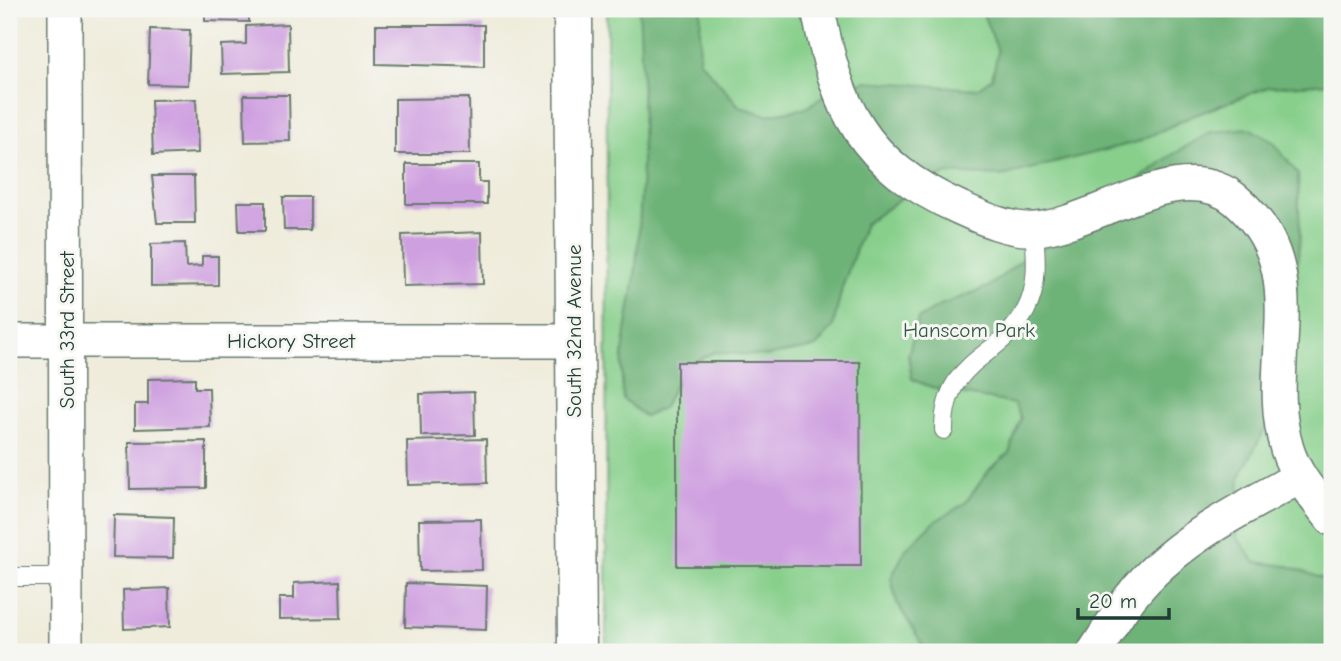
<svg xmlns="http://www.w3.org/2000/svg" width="1341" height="661" font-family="'Comic Neue',sans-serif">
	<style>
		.green { fill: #87cf8b; stroke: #538660; stroke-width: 2 }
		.forest { fill: #6db277; stroke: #467856; stroke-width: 2 }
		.building { fill: #cfa0e0 }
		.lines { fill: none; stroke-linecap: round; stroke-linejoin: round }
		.lane-casing { stroke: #687a6e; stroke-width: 20 }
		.street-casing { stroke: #687a6e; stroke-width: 36 }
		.secondary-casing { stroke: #687a6e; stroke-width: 41 }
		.lane { stroke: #fff; stroke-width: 18 }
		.street { stroke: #fff; stroke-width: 33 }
		.secondary { stroke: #fff; stroke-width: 38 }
		.labels { text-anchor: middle; stroke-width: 6; stroke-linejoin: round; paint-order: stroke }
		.street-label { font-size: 21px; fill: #1f3d34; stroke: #f6f6f2 }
		.park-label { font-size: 21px; fill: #345a45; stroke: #f6f6f2 }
	</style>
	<rect width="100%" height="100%" fill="#f6f6f2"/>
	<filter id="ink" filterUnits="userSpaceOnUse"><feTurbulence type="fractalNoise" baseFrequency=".0143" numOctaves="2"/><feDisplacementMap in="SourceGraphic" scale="14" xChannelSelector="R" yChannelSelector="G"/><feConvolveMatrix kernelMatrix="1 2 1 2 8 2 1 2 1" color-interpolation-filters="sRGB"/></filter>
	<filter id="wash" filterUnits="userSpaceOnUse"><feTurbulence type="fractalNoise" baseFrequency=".00686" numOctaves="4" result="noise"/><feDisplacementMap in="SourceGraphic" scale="28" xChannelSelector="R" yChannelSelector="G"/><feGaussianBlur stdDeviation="1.57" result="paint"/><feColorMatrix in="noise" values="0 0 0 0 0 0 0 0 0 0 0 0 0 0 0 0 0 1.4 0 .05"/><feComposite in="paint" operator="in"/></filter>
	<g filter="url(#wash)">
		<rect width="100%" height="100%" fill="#efecdb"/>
		<path class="green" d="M 607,9 L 1332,9 L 1332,652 L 606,652 Z"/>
		<path class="forest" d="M 639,9 L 701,9 L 699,60 L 740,107 L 767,115 L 806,108 L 826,94 L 866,81 L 977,89 L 992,78 L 998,51 L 981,9 L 1332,9 L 1332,83 L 1268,87 L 1190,117 L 1137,142 L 1002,176 L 947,173 L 906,195 L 865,224 L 842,288 L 833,327 L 816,347 L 767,356 L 714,352 L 683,368 L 664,407 L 645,417 L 623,399 C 618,353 631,313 636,267 C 644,181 644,94 639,9 Z
			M 1249,128 L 1273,142 L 1298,174 L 1300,237 L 1295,290 L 1270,420 L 1240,476 L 1237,537 L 1255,562 L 1288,566 L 1332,582 L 1332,652 L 927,652 L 897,603 L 891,578 L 906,549 L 934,522 L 965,503 L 990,469 L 1009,453 L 1021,418 L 1014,404 C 976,395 947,396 912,379 L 908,355 L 918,319 L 941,305 L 988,287 L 1027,256 L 1085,227 L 1119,195 L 1167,158 L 1211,132 Z"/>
		<g id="blocks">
			<path class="building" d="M 127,9 L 189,9 L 189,13 L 127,12 Z
				M 205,9 L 249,9 L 249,22 L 205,21 Z
				M 288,24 L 289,72 L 222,74 L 221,45 L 246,44 L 246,26 Z
				M 376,25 L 484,25 L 484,67 L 376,64 Z
				M 150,29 L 190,30 L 188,85 L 148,84 Z
				M 244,95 L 289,95 L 290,141 L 245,142 Z
				M 469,98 L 470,154 L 395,154 L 395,99 Z
				M 196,99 L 198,153 L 153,155 L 151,100 Z
				M 406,164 L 479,164 L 479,182 L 487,182 L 487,204 L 406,204 Z
				M 152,176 L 194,176 L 195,223 L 157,223 Z
				M 283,197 L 310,197 L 310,230 L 284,230 Z
				M 238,202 L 265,202 L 265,231 L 239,231 Z
				M 482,232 L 483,284 L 403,286 L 402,235 Z
				M 185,243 L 186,267 L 202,266 L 202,256 L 218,256 L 218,285 L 151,286 L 151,244 Z
				M 677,362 L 860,362 L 861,566 L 677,566 Z
				M 195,378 L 195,388 L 209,388 L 210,427 L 135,429 L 135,404 L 148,404 L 148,379 Z
				M 474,392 L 475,435 L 421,436 L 420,394 Z
				M 486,439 L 487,483 L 408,485 L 407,441 Z
				M 206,441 L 206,488 L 130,489 L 129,442 Z
				M 114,515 L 174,517 L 173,558 L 113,557 Z
				M 481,519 L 482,570 L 420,571 L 419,520 Z
				M 340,581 L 341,618 L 279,619 L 279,598 L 294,598 L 294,583 Z
				M 406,583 L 487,586 L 486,630 L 405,627 Z
				M 169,588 L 170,627 L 124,629 L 123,590 Z"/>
		</g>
	</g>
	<g filter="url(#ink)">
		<use href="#blocks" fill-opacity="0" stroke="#687a6e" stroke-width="2"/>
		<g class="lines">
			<defs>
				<path id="lane" d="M 944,430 C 944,357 999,361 1026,310 C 1039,286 1036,256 1034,229
					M 9,577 L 66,577"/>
				<path id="street" d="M 65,9 L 66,652
					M 818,9 C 837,109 862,164 960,208 C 982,218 1010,231 1036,229 C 1096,224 1182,154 1236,200 C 1318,271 1260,361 1287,449 C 1296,477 1314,496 1332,519
					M 9,341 L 573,341
					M 1094,652 C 1107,633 1118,612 1133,594 C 1175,541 1240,510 1298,478"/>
				<path id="secondary" d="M 573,9 L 577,652"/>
			</defs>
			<use href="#lane" class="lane-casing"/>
			<use href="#street" class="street-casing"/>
			<use href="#secondary" class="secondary-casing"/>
			<use href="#lane" class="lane"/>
			<use href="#street" class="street"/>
			<use href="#secondary" class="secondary"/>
		</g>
	</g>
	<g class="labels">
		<g class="street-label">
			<text transform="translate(67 330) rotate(-90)" y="7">South 33rd Street</text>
			<text transform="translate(574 331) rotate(-90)" y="7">South 32nd Avenue</text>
			<text x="291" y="348">Hickory Street</text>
		</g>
		<g class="park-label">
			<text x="969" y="337">Hanscom Park</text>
		</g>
	</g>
	<rect width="1341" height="661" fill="none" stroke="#f6f6f2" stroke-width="35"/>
	<path d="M1078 608v10h91v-10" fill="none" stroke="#1f3d34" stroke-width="3.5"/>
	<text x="1089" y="608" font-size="21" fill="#1f3d34" stroke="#f6f6f2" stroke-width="5" paint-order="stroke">20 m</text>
</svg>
